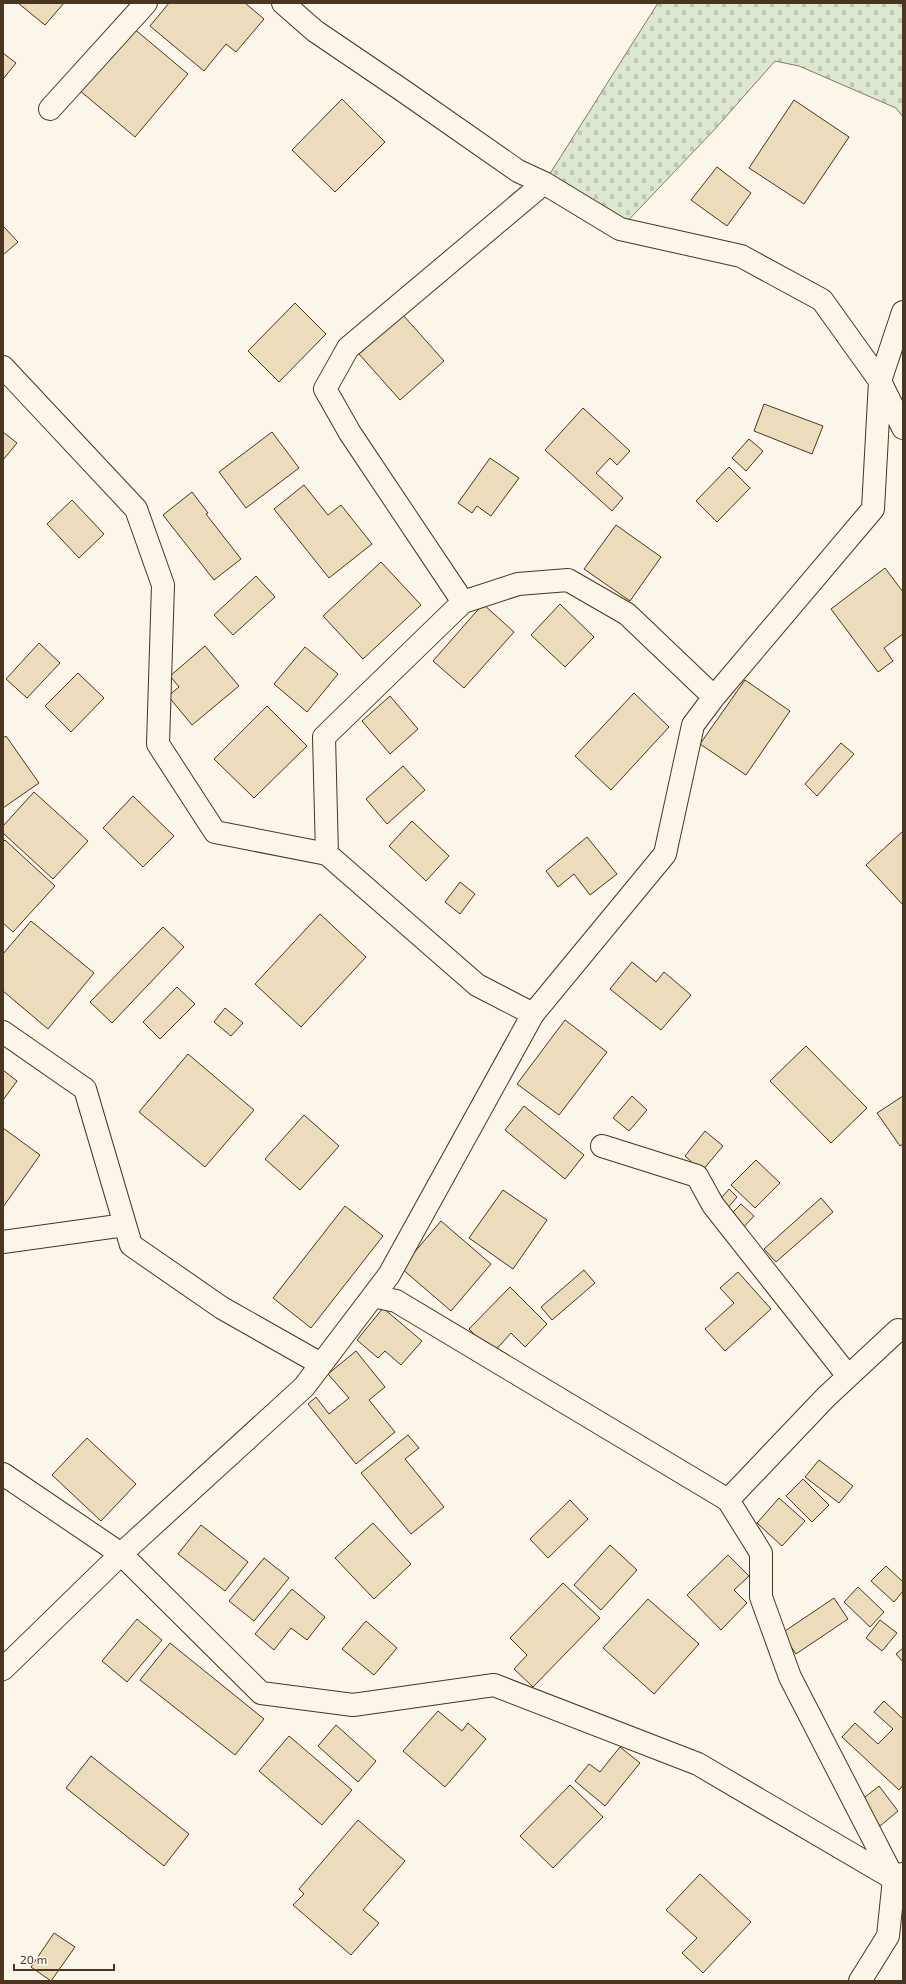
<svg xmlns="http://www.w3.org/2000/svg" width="906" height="1984" font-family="'Exo 2',sans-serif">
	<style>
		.cemetery { fill: url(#cemetery-stones); stroke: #887966 }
		.building { fill: #ecdcbc; stroke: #4a3520 }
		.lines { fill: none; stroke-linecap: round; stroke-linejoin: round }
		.minor-casing { stroke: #4a3520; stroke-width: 24 }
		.tertiary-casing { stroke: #4a3520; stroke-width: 24 }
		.minor { stroke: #fbf6e9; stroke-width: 22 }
		.tertiary { stroke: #fbf6e9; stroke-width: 22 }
	</style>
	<defs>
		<pattern id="cemetery-stones" width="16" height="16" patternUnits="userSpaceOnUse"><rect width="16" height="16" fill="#dce7d0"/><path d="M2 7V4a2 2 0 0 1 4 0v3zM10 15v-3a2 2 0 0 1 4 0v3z" fill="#bec7b2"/></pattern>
	</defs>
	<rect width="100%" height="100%" fill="#fbf6e9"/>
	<path class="cemetery" d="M 658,3 L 903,3 L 903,117 L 896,108 L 799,66 L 775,61 L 715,129 L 620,229 L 544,183 Z"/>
	<path class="building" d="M 18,3 L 64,3 L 45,25 Z
		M 169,3 L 245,3 L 264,19 L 236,52 L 226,44 L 204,71 L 150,26 Z
		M 132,27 L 188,74 L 135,137 L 79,90 Z
		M 3,53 L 16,63 L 3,79 Z
		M 342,99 L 385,142 L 335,192 L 292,150 Z
		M 794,100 L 849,137 L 804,204 L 749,168 Z
		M 717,167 L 751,193 L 727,226 L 691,200 Z
		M 3,226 L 18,242 L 3,255 Z
		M 295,303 L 326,334 L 279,382 L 248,351 Z
		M 403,315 L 444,361 L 400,400 L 359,354 Z
		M 764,404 L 823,426 L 812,454 L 754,431 Z
		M 583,408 L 630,451 L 617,465 L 610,458 L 596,473 L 623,498 L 612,511 L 545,450 Z
		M 3,432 L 17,443 L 3,460 Z
		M 272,432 L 299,468 L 246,508 L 219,472 Z
		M 749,439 L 763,451 L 746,471 L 732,458 Z
		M 490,458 L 519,478 L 491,516 L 477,506 L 472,513 L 458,503 Z
		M 729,467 L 750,488 L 717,522 L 696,501 Z
		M 304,485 L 328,515 L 341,505 L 372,544 L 329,578 L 274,509 Z
		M 192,492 L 208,513 L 206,514 L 241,559 L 214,580 L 163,515 Z
		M 72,500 L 104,534 L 79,558 L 47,524 Z
		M 616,525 L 661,557 L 630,601 L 584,569 Z
		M 381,562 L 421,605 L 363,659 L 323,616 Z
		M 885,568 L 903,592 L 903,634 L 884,648 L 893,661 L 878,672 L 831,609 Z
		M 256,576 L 275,597 L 233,635 L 214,615 Z
		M 483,604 L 514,632 L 464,688 L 433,661 Z
		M 560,604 L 594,637 L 565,667 L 531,635 Z
		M 39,643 L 60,663 L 27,698 L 6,679 Z
		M 205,646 L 239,686 L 192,725 L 168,696 L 179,687 L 170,676 Z
		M 305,647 L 338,674 L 307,712 L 274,684 Z
		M 78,673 L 104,698 L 71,732 L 45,706 Z
		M 745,680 L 790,711 L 746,775 L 700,744 Z
		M 634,693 L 669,727 L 611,790 L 575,756 Z
		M 390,696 L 418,729 L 390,754 L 362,721 Z
		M 267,706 L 307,746 L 254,798 L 214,759 Z
		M 6,736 L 39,783 L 3,808 L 3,738 Z
		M 841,743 L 854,754 L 817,796 L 805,784 Z
		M 403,766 L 425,790 L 387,824 L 366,799 Z
		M 34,792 L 88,841 L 53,879 L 3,833 L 3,826 Z
		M 133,796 L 174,836 L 143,867 L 103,828 Z
		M 412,821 L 449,856 L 426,881 L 389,846 Z
		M 903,831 L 903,905 L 866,865 Z
		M 587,837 L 617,874 L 590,895 L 574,874 L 558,887 L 546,871 Z
		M 5,840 L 55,886 L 13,932 L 3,923 L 3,842 Z
		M 460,882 L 475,894 L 460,914 L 445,902 Z
		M 320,914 L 366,957 L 301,1027 L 255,984 Z
		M 31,921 L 94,973 L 48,1029 L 3,991 L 3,954 Z
		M 163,927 L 184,947 L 112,1023 L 90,1002 Z
		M 632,962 L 656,982 L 664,972 L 691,995 L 661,1030 L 610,989 Z
		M 177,987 L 195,1004 L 160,1039 L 143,1022 Z
		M 225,1008 L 243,1023 L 231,1036 L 214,1022 Z
		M 565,1020 L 607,1052 L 559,1115 L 517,1084 Z
		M 806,1046 L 867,1108 L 831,1143 L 770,1081 Z
		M 188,1054 L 254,1110 L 205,1167 L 139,1112 Z
		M 3,1070 L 17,1081 L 3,1100 Z
		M 632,1096 L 647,1110 L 629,1131 L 613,1118 Z
		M 903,1096 L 903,1144 L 900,1146 L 877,1113 Z
		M 524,1106 L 584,1155 L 565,1179 L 505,1130 Z
		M 304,1115 L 339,1146 L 300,1190 L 265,1159 Z
		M 3,1128 L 40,1155 L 3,1207 Z
		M 705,1131 L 723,1146 L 702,1171 L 685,1156 Z
		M 756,1160 L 780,1183 L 755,1208 L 731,1185 Z
		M 729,1189 L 737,1197 L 726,1210 L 717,1203 Z
		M 503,1190 L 547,1220 L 513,1269 L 469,1238 Z
		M 821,1198 L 833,1212 L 776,1262 L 764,1249 Z
		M 741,1204 L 754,1216 L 739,1232 L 726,1219 Z
		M 345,1206 L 383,1236 L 311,1328 L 273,1298 Z
		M 441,1221 L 491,1264 L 451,1311 L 401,1268 Z
		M 584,1270 L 595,1283 L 552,1320 L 541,1307 Z
		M 738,1272 L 771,1309 L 725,1351 L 705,1329 L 734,1303 L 720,1288 Z
		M 510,1287 L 547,1324 L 525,1347 L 511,1333 L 493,1353 L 469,1329 Z
		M 383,1308 L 422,1341 L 401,1365 L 385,1351 L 378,1358 L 357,1340 Z
		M 356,1351 L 385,1387 L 369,1400 L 395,1432 L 356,1464 L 308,1404 L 316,1397 L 329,1414 L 349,1398 L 328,1374 Z
		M 408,1435 L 419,1448 L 405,1459 L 444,1507 L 411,1534 L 361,1473 Z
		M 87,1438 L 136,1484 L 101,1521 L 52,1475 Z
		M 819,1460 L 853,1486 L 839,1503 L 805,1477 Z
		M 803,1479 L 829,1505 L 812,1522 L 786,1496 Z
		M 779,1498 L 805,1521 L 782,1546 L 757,1523 Z
		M 570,1500 L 588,1519 L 548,1558 L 530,1539 Z
		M 373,1523 L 411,1564 L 374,1599 L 335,1558 Z
		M 201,1525 L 248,1562 L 225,1591 L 178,1554 Z
		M 610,1545 L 637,1570 L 601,1610 L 574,1585 Z
		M 728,1555 L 749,1576 L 734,1590 L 747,1603 L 721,1630 L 687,1595 Z
		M 264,1558 L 289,1578 L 254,1621 L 229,1601 Z
		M 886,1566 L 903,1582 L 903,1591 L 894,1602 L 871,1581 Z
		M 563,1583 L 600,1618 L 533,1687 L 514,1669 L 527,1655 L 510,1638 Z
		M 858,1587 L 884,1612 L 870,1627 L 844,1602 Z
		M 292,1589 L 325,1617 L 307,1640 L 291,1628 L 274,1650 L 255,1634 Z
		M 834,1598 L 848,1619 L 796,1654 L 782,1633 Z
		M 648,1599 L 699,1644 L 654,1694 L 603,1648 Z
		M 137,1619 L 162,1640 L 127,1682 L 102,1661 Z
		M 880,1620 L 897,1633 L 882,1651 L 866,1638 Z
		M 366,1621 L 397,1648 L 374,1675 L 342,1649 Z
		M 170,1643 L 264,1719 L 235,1755 L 140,1680 Z
		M 903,1648 L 903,1662 L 896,1654 Z
		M 884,1701 L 903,1719 L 903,1785 L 899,1790 L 842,1737 L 855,1723 L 878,1744 L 893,1729 L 874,1712 Z
		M 438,1711 L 462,1731 L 468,1723 L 486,1739 L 445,1787 L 403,1751 Z
		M 336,1725 L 376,1761 L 358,1782 L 318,1746 Z
		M 289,1736 L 352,1790 L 322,1825 L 259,1771 Z
		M 620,1747 L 640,1763 L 605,1806 L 575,1781 L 589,1764 L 600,1772 Z
		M 91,1756 L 189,1834 L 164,1866 L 66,1788 Z
		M 570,1785 L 603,1817 L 553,1868 L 520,1836 Z
		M 879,1786 L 898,1811 L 880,1826 L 860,1801 Z
		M 358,1820 L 405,1861 L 363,1910 L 379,1923 L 351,1955 L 293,1905 L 304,1894 L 299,1889 Z
		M 700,1874 L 751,1922 L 703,1973 L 682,1953 L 697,1938 L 666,1910 Z
		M 54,1933 L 75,1947 L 51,1981 L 31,1967 Z"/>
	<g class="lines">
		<defs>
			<path id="minor" d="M 283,3 L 315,31 L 402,90 L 518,171 L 544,183 L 620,229 L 741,256 L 822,300 L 880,381 L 903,428
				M 50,109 L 146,3
				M 3,367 L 136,509 L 163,585 L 158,744 L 215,832 L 327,854 L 477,985 L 533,1014
				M 463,602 L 350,433 L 325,389 L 348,348 L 544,183
				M 327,854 L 324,737 L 463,602 L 518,584 L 568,580 L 627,614 L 714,697
				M 3,1032 L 85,1089 L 131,1245 L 222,1308 L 321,1364
				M 602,1146 L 697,1176 L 713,1205 L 848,1376
				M 3,1242 L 125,1225
				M 373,1296 L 396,1301 L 728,1500 L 761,1553 L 761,1597 L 790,1677 L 894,1879 L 902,1874
				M 3,1474 L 121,1554 L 304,1387 L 389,1275 L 533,1014 L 665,854 L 693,725 L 714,697 L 873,509 L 880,381 L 903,312
				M 728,1500 L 826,1397 L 898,1330 L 903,1331"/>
			<path id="tertiary" d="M 3,1669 L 121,1554 L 261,1693 L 353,1705 L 494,1685 L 698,1764 L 894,1879 L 888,1936 L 860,1981"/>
		</defs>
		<use href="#minor" class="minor-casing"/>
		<use href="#tertiary" class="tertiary-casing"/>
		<use href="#minor" class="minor"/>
		<use href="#tertiary" class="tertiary"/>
	</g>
	<rect width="906" height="1984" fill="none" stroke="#4a3520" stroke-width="8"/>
	<path d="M14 1964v6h100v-6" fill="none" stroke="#4a3520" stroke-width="2"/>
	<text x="20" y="1964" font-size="12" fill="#4a3520" stroke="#fbf6e9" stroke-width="3" paint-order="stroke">20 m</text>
</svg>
